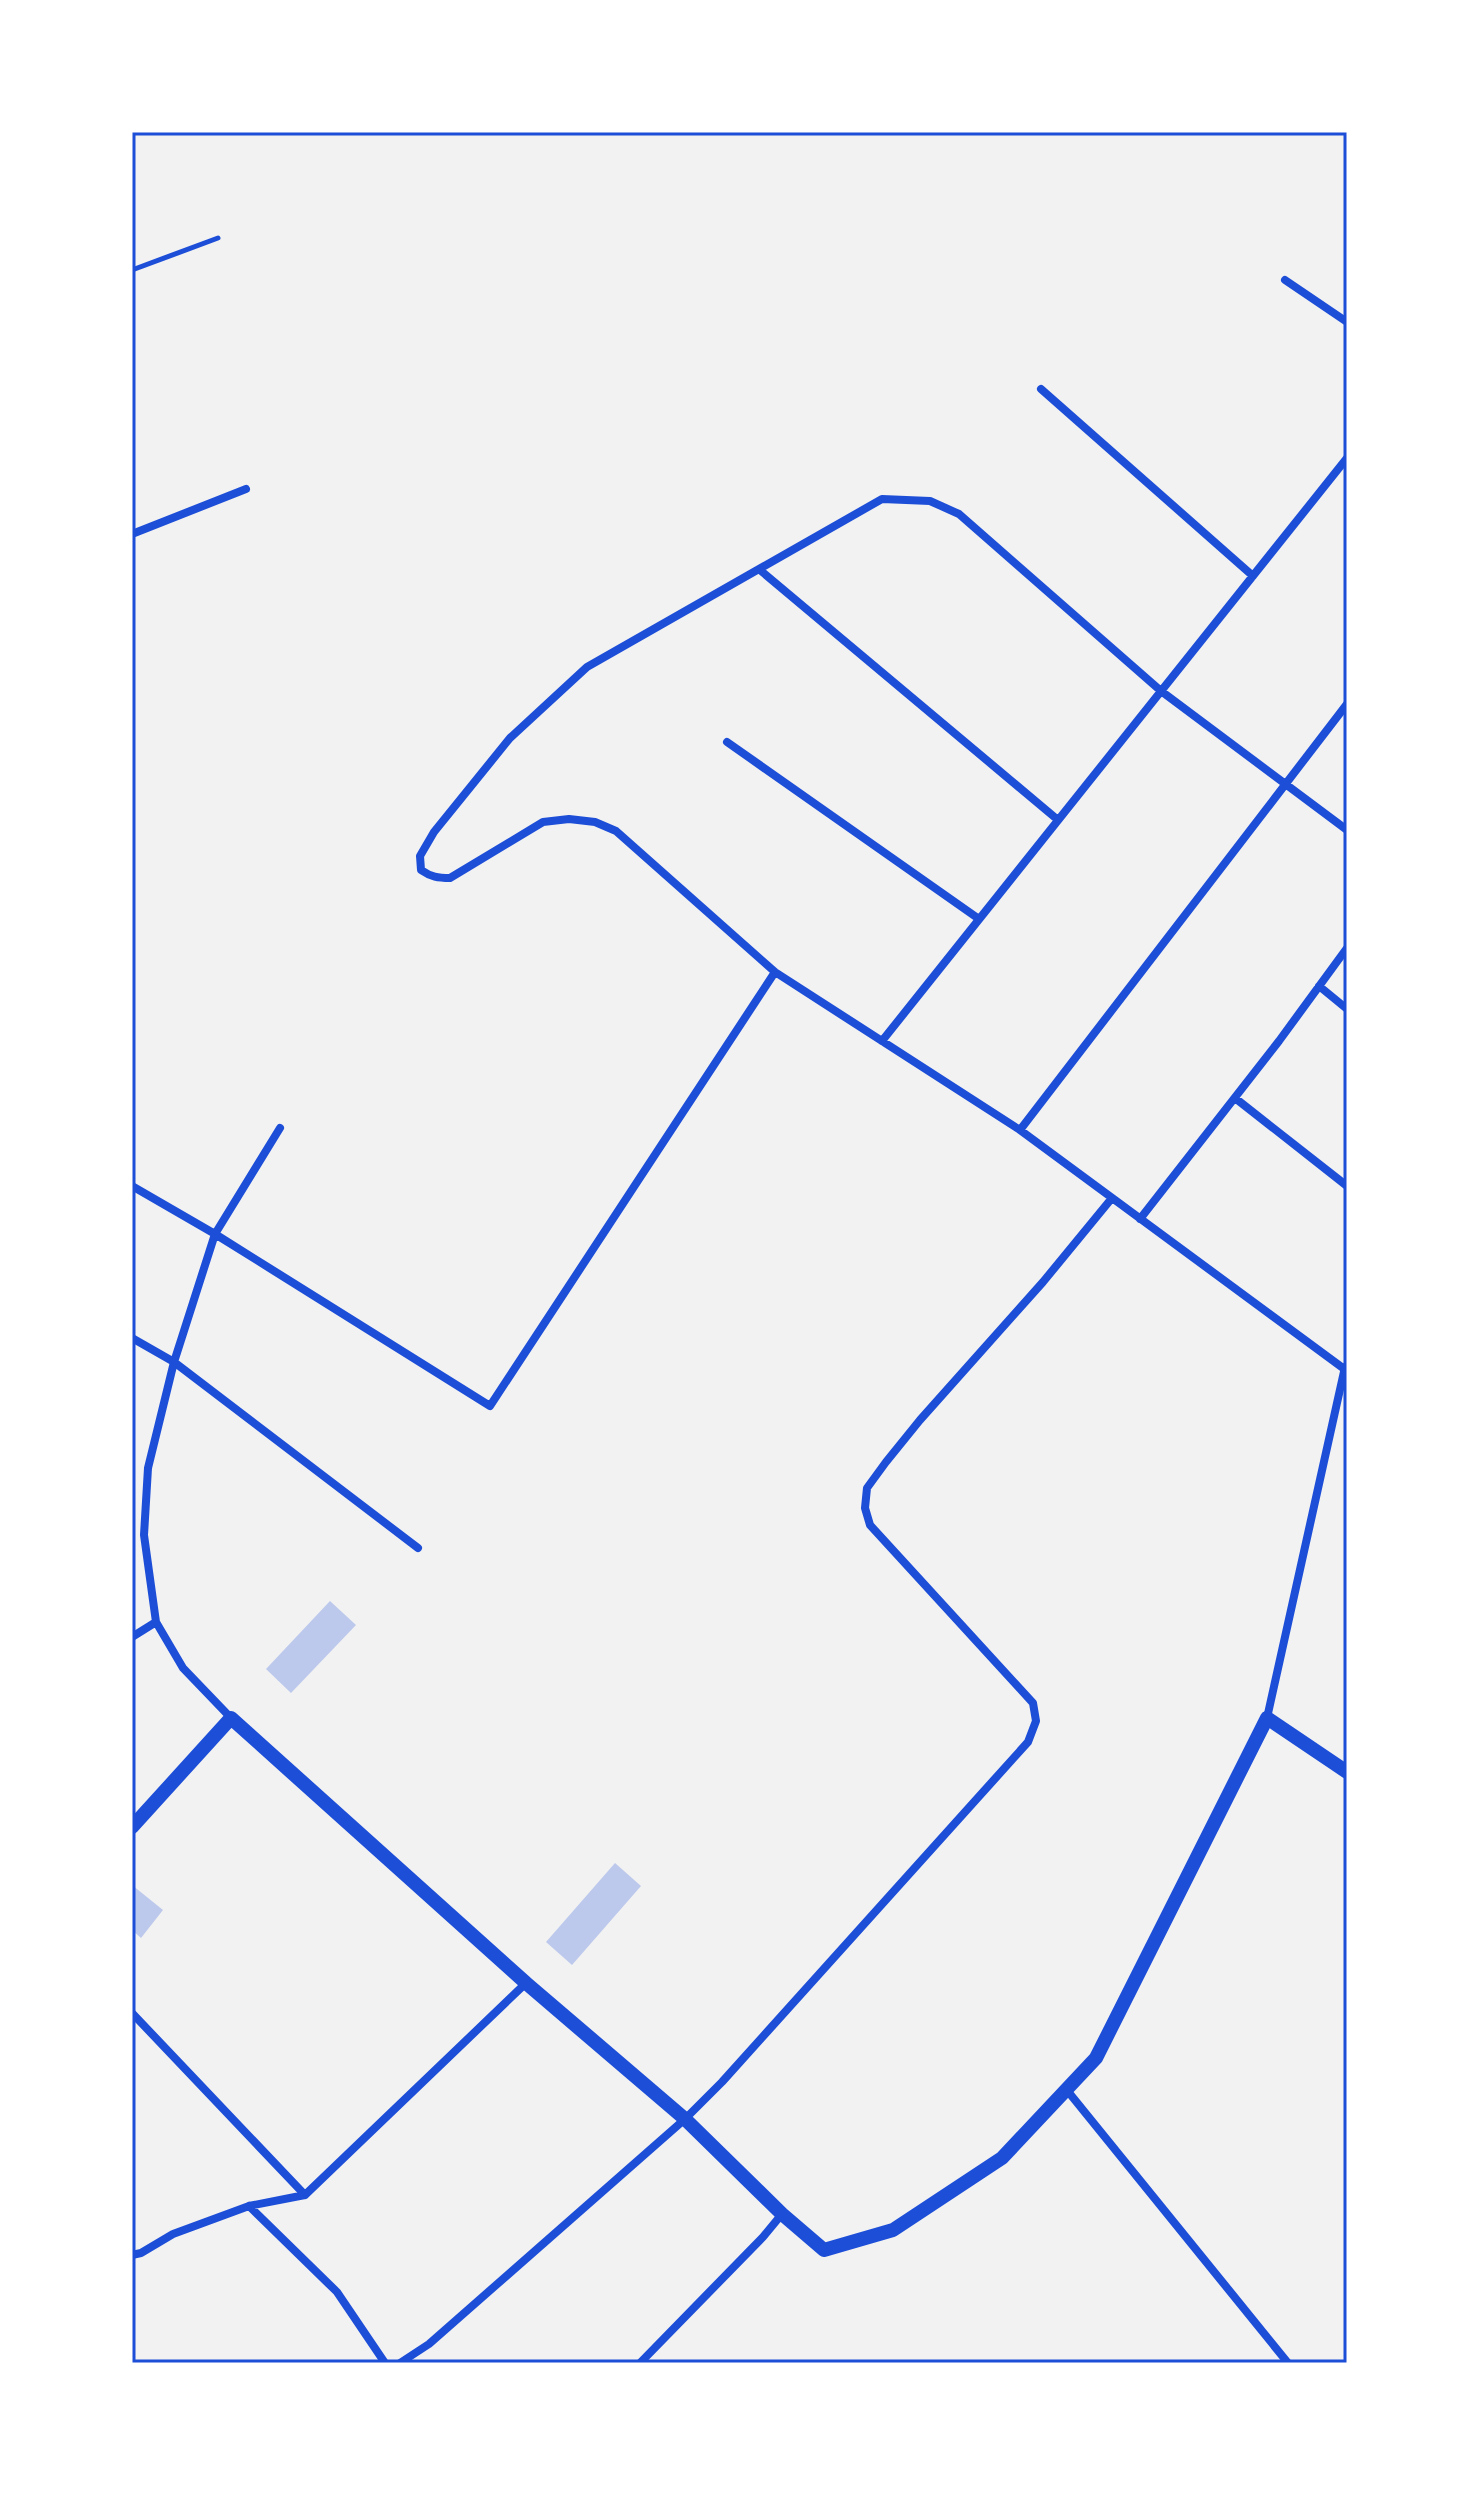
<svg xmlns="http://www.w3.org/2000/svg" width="1479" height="2495" font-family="Ubuntu,sans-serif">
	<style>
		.building { fill: #bdc9ec }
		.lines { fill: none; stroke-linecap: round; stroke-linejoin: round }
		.path { stroke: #1d4ed8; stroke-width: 5 }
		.minor { stroke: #1d4ed8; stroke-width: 8 }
		.tertiary { stroke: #1d4ed8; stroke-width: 14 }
		.neatline { fill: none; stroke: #1d4ed8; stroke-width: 3 }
	</style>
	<rect width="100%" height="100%" fill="#f2f2f2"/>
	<path class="building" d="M 330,1601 L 356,1625 L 291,1693 L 266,1669 Z
		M 615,1863 L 641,1886 L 572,1965 L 546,1942 Z
		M 132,1885 L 163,1910 L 141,1938 L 132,1930 Z"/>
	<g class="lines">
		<path class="path" d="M 132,270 L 218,238"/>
		<path class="minor" d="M 1285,280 L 1347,322
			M 1041,389 L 1253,576
			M 132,534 L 246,489
			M 760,570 L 1058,820
			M 727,742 L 979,919
			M 1347,830 L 1161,691 L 959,514 L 930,501 L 882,499 L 587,667 L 510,738 L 434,832 L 420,856 L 421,870 C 431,877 438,878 450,878 L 543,822 L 569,819 L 595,822 L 616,831 L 775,972 L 1020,1130 L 1347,1371
			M 1319,986 L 1347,1009
			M 882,1041 L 1347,458
			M 1235,1098 L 1347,1186
			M 1020,1130 L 1347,704
			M 132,1186 L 215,1234 L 490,1406 L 775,972
			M 1140,1219 L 1279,1041 L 1347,948
			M 132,1338 L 174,1362 L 418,1548
			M 132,1637 L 156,1622
			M 231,1718 L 183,1668 L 156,1622 L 144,1535 L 148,1468 L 174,1362 L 215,1234 L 280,1128
			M 1267,1718 L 1345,1367
			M 132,2013 L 305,2195 L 526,1983
			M 1066,2089 L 1288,2363
			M 249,2206 L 337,2292 L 385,2363
			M 132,2255 L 141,2253 L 173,2234 L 249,2206 L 305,2195
			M 400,2363 L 429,2344 L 685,2119 L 722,2082 L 1028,1742 L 1036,1721 L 1033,1703 L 870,1525 L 865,1508 L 867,1488 L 886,1462 L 920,1420 L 1043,1282 L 1112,1198
			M 640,2363 L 763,2237 L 782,2214"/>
		<path class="tertiary" d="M 132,1827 L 231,1718 L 526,1983 L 685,2119 L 782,2214 L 824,2250 L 893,2230 L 1002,2158 L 1096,2058 L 1267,1718 L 1347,1772"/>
	</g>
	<rect width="1479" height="2495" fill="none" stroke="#ffffff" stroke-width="268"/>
	<rect x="134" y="134" width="1211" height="2227" class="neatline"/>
</svg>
